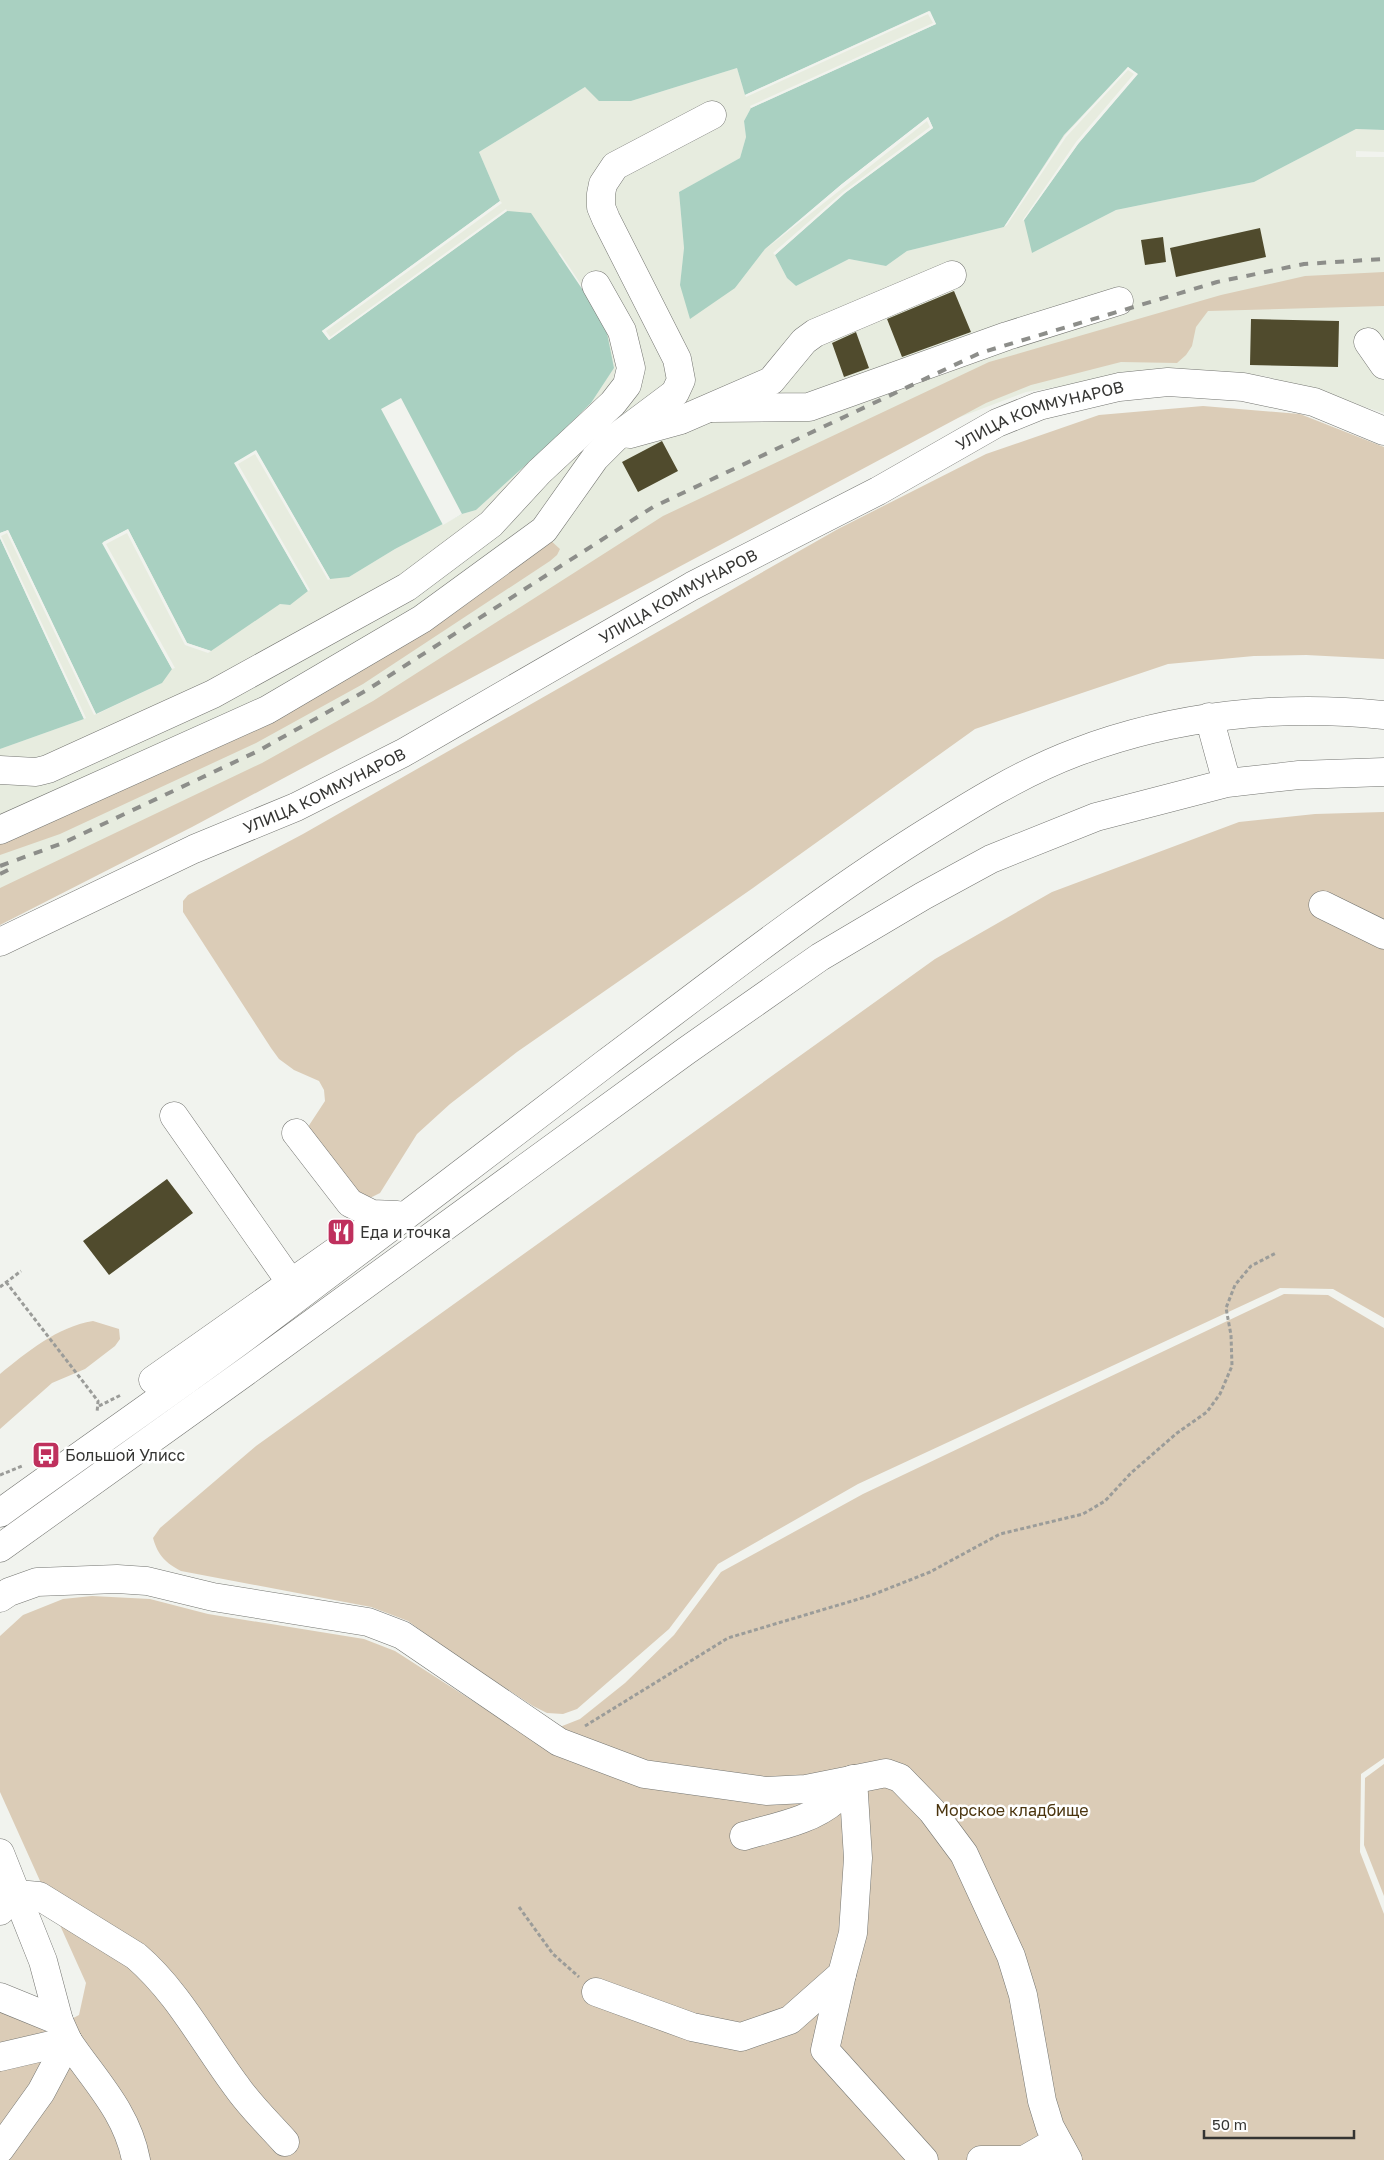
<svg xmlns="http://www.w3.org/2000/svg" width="1384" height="2160" font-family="'Golos Text',sans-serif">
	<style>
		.built { fill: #e7ecdf }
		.green { fill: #dbccb7 }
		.water { fill: #a9d0c1 }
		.pier { fill: #f1f3ee }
		.building { fill: #504b2d }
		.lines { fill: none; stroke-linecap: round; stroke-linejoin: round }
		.minor-casing { stroke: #747571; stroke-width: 29 }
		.highway-casing { stroke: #747571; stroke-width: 29 }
		.path { stroke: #9b9c99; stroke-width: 3; stroke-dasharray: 4 2.5; stroke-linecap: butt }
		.minor { stroke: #fff; stroke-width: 28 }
		.highway { stroke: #fff; stroke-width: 28 }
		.rail { stroke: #8d8e8a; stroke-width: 4; stroke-dasharray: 9 9; stroke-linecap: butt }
		.labels { text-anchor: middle; stroke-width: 5; stroke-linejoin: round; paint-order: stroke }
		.street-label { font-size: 16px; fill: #353533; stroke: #fff }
		.poi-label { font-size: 16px; fill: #353533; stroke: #fff; text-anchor: start }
		.park-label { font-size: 16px; fill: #4a340e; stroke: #fff }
	</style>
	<rect width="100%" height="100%" fill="#f1f3ee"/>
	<path class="built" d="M 930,11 L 936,24 L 751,108 L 744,121 L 746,137 L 740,158 L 679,192 L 684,248 L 680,285 L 735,288 L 765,249 L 928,117 L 933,128 L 775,255 L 787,278 L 796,286 L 849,259 L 886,266 L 907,251 L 1004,227 L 1064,135 L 1128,67 L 1138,74 L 1032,253 L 1116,210 L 1254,182 L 1356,129 L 1384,130 L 1384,152 L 1356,151 L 1356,157 L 1384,157 L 1384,413 L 1265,376 L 1167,369 L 1026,392 L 850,459 L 0,915 L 0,749 L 84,719 L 0,538 L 0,533 L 8,530 L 97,714 L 162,683 L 102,543 L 128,529 L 280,604 L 290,605 L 234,463 L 256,450 L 349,577 L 395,549 L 462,514 L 476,510 L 548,445 L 591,403 L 614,368 L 596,307 L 560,253 L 329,340 L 322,331 L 500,201 L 479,152 L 585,87 L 631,101 L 737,68 L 745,95 Z"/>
	<path class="green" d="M 1384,272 L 1384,306 L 1208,311 L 1196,327 L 1192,346 L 1186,355 L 1177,363 L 1121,362 L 1031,385 L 986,403 L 192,827 L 0,925 L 0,888 L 262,763 L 373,701 L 663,516 L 989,362 L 1221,295 L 1305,276 Z
		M 1203,406 L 1300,414 L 1384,447 L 1384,659 L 1306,655 L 1254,656 L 1168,664 L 975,729 L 753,888 L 517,1052 L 450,1104 L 417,1134 L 380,1193 L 372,1197 L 362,1197 L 306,1130 L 325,1101 L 324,1090 L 319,1081 L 294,1070 L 279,1059 L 271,1048 L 183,912 L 183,901 L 188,895 L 303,834 L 838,529 L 986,454 L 1099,415 Z
		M 550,540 L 560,549 L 557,555 L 550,561 L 363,684 L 256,743 L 60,834 L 0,855 L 0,841 Z
		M 1384,812 L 1384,1318 L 1333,1289 L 1280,1288 L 858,1484 L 718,1564 L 669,1629 L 577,1709 L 563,1714 L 547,1713 L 533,1706 L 453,1654 L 408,1621 L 371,1607 L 181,1571 C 166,1563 158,1556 153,1538 L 160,1528 L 256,1446 L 935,959 L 1052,892 L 1239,822 L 1315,814 Z
		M 1284,1294 L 1328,1295 L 1384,1328 L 1384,1758 L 1361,1774 L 1360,1852 L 1384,1914 L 1384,2160 L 0,2160 L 0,2007 L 47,2032 L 79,2015 L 86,1983 L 0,1792 L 0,1636 L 23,1615 L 63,1599 L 92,1596 L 150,1599 L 208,1614 L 364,1639 L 395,1651 L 518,1730 L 542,1734 L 580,1719 L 625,1683 L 674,1635 L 721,1572 L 863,1494 Z
		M 93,1321 L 119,1329 L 120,1339 L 115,1346 L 85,1369 L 52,1383 L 0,1429 L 0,1374 C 27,1352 57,1327 93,1321 Z
		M 1384,1764 L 1384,1896 L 1364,1845 L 1365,1778 Z"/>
	<path class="water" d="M 0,0 L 1384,0 L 1384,130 L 1356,129 L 1254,182 L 1116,210 L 1032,253 L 1024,220 L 1078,144 L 1137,74 L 1128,67 L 1064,135 L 1004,227 L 907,251 L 886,266 L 849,259 L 796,286 L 787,278 L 775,255 L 845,193 L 933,128 L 928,117 L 842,184 L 765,249 L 735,288 L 690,319 L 680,285 L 684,248 L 679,192 L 740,158 L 746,137 L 744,121 L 751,108 L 936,24 L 929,11 L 745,95 L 737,68 L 631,101 L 599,101 L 585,87 L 479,152 L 500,201 L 322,331 L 329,340 L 507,211 L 531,213 L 605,323 L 614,368 L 591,403 L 548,445 L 476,510 L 462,514 L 395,549 L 349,577 L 330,579 L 256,451 L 235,463 L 308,591 L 290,605 L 280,604 L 211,651 L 187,643 L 128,529 L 103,542 L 172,669 L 162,683 L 96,714 L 8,530 L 0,533 Z
		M 0,538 L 84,719 L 0,749 Z"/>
	<path class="pier" d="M 930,11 L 936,24 L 751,108 L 750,106 L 933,23 L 928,14 L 746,97 L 745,95 Z
		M 1128,67 L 1138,74 L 1078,144 L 1024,220 L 1022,221 L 1076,142 L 1134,74 L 1128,70 L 1066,137 L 1007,225 L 1004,227 L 1065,135 Z
		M 928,117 L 933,128 L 845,193 L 775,255 L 773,253 L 843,192 L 930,127 L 927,121 L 766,249 L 842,184 Z
		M 500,201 L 502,203 L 326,331 L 330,337 L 506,209 L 507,211 L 329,340 L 322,331 Z
		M 401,398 L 462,514 L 443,525 L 381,409 Z
		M 256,450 L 330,579 L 328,580 L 255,454 L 238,464 L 310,590 L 308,591 L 234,463 Z
		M 128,529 L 187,643 L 211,651 L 208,653 L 185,645 L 127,533 L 106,544 L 175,668 L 172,669 L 102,543 Z
		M 8,530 L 96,714 L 94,715 L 7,533 L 1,536 L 86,718 L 84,719 L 0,538 L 0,533 Z"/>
	<path class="building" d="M 1260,228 L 1266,257 L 1176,277 L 1170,248 Z
		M 1163,237 L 1166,262 L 1145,265 L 1141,240 Z
		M 954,291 L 971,332 L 902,357 L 887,319 Z
		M 1251,319 L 1339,321 L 1338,367 L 1250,365 Z
		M 856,332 L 869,368 L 844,377 L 832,343 Z
		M 662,441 L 678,471 L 638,492 L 622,462 Z
		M 167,1179 L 193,1213 L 109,1275 L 83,1241 Z"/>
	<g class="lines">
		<defs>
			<g id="minor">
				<path d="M 1368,342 L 1384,365"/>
				<path d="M 712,408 L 809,407 L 1007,336 L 1119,301"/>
				<path d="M 630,434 L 681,420 L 771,381 L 804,341 L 815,333 L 952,275"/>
				<path d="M 0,770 L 36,772 L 48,769 L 213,694 L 407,587 L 491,524 L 539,472 L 613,403 L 627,385 L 631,368 L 622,331 L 596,285"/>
				<path d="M 0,830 L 267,710 L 422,619 L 544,530 L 595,458 L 615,438 L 675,393 L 681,380 L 677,359 L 606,219 L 601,207 L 601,194 L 603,184 L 615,166 L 712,115"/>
				<path d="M 1323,905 L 1384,935"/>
				<path id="s1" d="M 0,942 L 194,849 L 296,807 L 403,753 L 692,586 L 878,491 L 997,423 L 1039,406 L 1119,387 L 1168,382 L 1243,387 L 1314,402 L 1384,431"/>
				<path d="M 174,1116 L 291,1283"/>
				<path d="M 296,1133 L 350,1203 L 372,1214 L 397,1215"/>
				<path d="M 153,1380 L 373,1225"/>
				<path d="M 0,1598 L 9,1592 L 37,1582 L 117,1579 L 147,1581 L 213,1597 L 368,1622 L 402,1635 L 559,1742 L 644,1774 L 766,1791 L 806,1789 L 886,1773 L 900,1778 L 932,1811 L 964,1854 L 1011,1956 L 1023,1995 L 1042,2101 L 1050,2127 L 1068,2160"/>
				<path d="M 0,1853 L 43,1961 L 59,2021 L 68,2041 L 0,2057"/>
				<path d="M 0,1911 L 17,1894 L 39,1896 L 136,1956 C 178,1992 204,2043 237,2087 C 251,2107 269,2124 285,2142"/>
				<path d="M 842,1974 L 825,2050 L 924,2160"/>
				<path d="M 596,1992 L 692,2027 L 741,2037 L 790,2020 L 842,1974 L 853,1933 L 858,1858 L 853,1779 C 847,1786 842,1794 835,1800 C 811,1821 774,1827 744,1836"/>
				<path d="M 0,1997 L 59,2021"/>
				<path d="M 68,2041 C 95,2081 127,2112 136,2160"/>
				<path d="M 0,2149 L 41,2092 L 68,2041"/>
				<path d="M 981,2160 L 1024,2160 L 1057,2141"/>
			</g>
			<path id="highway" d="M 1209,717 L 1227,783
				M 0,1513 C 80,1455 161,1399 240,1341 C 363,1249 484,1156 606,1063 C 709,986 810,906 919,837 C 970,805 1021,773 1077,752 C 1175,715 1281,704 1384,715
				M 0,1548 L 255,1365 L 686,1051 L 820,957 L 923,896 L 991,859 L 1096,817 L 1227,783 L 1299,775 L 1384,772"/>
		</defs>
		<use href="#minor" class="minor-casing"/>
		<use href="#highway" class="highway-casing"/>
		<path class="path" d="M 6,1282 L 98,1401 L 97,1413
			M 0,1287 L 21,1271
			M 99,1406 L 121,1395
			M 0,1475 L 22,1466
			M 585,1726 L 728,1638 L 872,1595 L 930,1572 L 1000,1534 L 1083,1514 L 1105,1501 L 1131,1473 L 1177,1433 L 1207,1412 L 1220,1394 L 1232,1366 L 1231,1335 L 1226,1308 L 1235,1285 L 1251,1266 L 1276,1253
			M 519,1907 L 553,1954 L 579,1977"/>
		<use href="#minor" class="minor"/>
		<use href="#highway" class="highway"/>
		<path class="rail" d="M 0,866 L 63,843 L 258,751 L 367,690 L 653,507 L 980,353 L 1217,282 L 1304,264 L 1384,259
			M 0,874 L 16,866"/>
	</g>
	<defs>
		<symbol id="restaurant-square" viewBox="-11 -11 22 22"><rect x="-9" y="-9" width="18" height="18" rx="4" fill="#bf305d" stroke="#fff"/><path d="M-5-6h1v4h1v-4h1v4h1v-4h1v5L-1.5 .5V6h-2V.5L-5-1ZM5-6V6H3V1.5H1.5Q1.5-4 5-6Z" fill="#fff"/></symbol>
		<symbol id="bus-square" viewBox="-11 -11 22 22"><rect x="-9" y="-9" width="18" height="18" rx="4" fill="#bf305d" stroke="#fff"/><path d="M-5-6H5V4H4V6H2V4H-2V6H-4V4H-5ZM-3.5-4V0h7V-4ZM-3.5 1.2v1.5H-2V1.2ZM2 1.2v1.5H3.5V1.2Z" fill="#fff"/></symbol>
	</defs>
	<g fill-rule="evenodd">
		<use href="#restaurant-square" x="325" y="1216" width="32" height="32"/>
		<use href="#bus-square" x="30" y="1439" width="32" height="32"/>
	</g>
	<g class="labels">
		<g class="street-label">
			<text dy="6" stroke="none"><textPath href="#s1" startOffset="1168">УЛИЦА КОММУНАРОВ</textPath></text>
			<text dy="6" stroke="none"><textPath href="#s1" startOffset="762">УЛИЦА КОММУНАРОВ</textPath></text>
			<text dy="6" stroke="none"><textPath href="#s1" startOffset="358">УЛИЦА КОММУНАРОВ</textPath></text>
		</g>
		<g class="poi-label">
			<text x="360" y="1238">Еда и точка</text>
			<text x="65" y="1461">Большой Улисс</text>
		</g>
		<g class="park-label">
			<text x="1012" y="1816">Морское кладбище</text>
		</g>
	</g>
	<path d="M1204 2130v8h150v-8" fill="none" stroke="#353533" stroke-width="2.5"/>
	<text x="1212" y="2130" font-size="15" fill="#353533" stroke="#ffffff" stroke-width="4" paint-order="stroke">50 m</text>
</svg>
